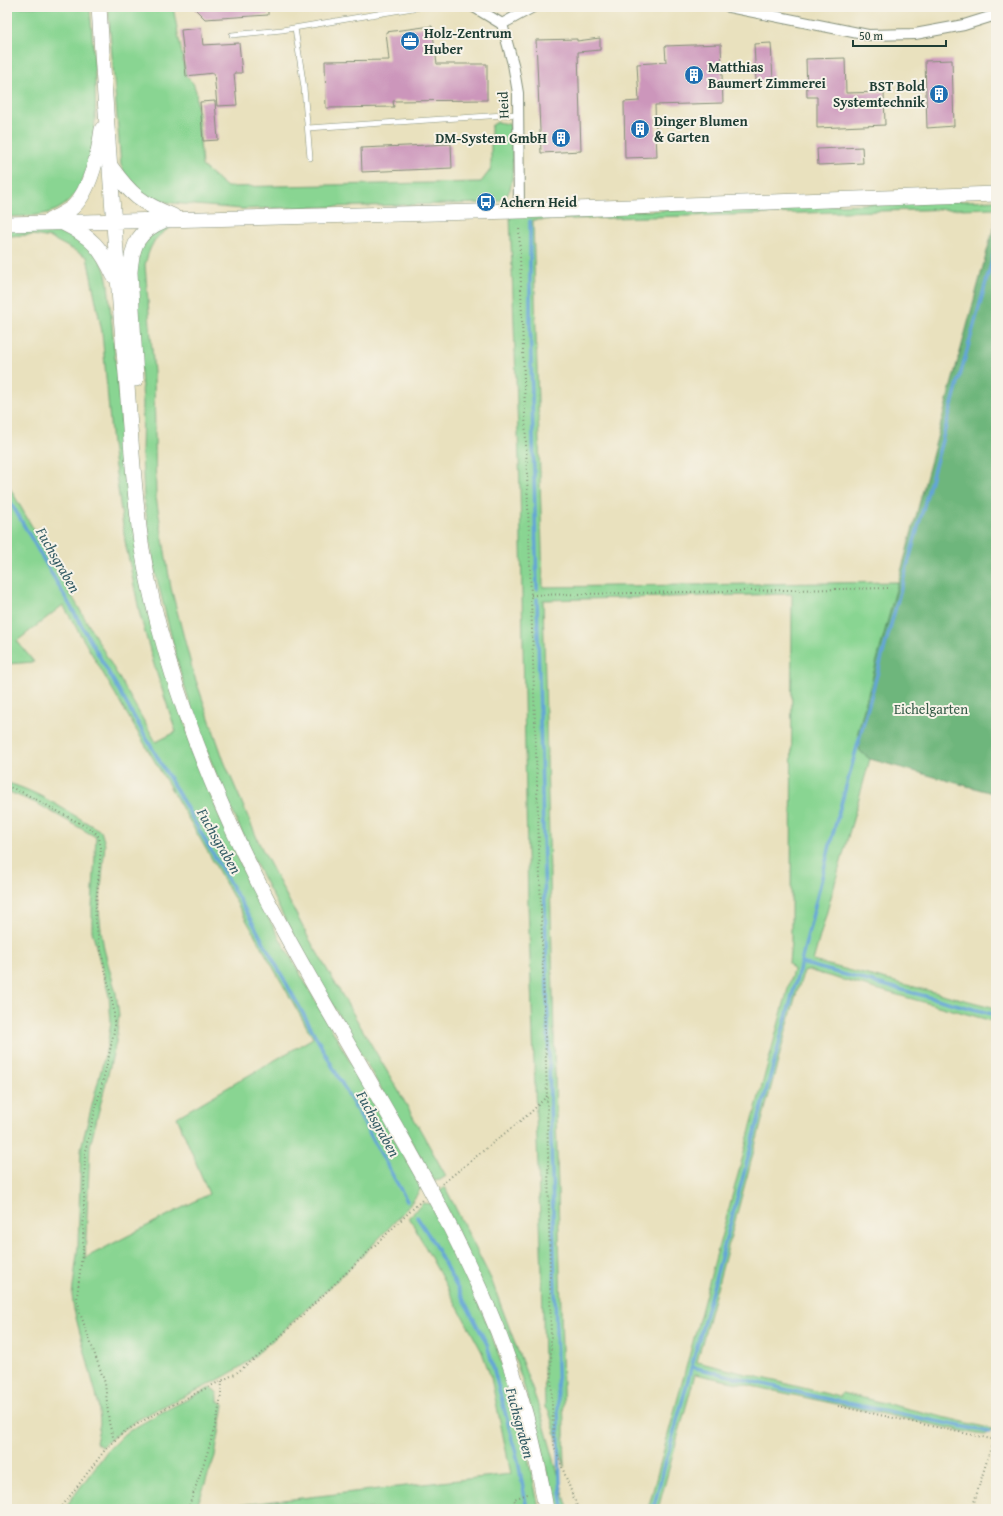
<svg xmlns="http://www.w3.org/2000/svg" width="1003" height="1516" font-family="'Gentium Book Plus',serif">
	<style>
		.green { fill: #89d592; stroke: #548963 }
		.forest { fill: #6eb67c; stroke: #467a58 }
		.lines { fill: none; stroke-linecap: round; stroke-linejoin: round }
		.stream { stroke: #64a5d7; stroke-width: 3.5 }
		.building { fill: #cc96bb }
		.lane-casing { stroke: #848f79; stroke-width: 6 }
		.street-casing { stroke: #848f79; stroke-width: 12 }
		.secondary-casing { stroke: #848f79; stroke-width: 16 }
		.path { stroke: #848f79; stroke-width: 2; stroke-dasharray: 1 3; stroke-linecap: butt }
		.lane { stroke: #fff; stroke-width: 5 }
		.street { stroke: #fff; stroke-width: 10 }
		.secondary { stroke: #fff; stroke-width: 15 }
		.labels { text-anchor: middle; stroke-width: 4; stroke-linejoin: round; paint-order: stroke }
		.poi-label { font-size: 14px; font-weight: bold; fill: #1f3d34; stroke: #f7f3e8; text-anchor: start }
		.street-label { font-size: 14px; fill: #1f3d34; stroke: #f7f3e8 }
		.park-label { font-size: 14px; fill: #345b47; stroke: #f7f3e8 }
		.water-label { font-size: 15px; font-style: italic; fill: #345c65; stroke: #f7f3e8 }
	</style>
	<rect width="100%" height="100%" fill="#f7f3e8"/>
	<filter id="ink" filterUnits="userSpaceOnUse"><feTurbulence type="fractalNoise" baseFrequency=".025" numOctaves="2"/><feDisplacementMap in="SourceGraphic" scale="8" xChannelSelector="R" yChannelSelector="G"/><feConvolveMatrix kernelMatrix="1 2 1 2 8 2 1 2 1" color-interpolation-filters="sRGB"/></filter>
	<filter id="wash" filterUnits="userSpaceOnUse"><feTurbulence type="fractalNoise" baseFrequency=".012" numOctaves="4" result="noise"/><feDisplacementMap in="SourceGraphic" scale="16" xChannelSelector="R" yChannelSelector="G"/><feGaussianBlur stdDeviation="0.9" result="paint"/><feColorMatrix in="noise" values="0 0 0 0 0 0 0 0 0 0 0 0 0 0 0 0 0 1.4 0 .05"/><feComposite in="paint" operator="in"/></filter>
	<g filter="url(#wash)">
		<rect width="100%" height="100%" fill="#e9e1be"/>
		<path class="green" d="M 7,7 L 90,7 C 93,58 110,172 63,206 C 48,217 25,216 7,217 Z
			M 108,7 L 173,7 L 186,76 L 193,83 L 196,91 L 202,166 L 227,187 L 481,182 L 491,169 L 491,126 L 497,122 L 509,124 L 512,130 C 512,145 516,183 507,195 C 503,201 493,202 487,203 L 242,209 L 172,203 L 150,199 L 128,183 L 121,165 Z
			M 996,200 L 996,208 L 533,220 L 543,587 L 898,582 L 858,732 L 860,751 L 870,759 L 813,961 L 996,1008 L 996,1022 L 807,970 L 804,971 L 795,998 L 697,1362 L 840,1397 L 842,1393 L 993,1429 L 992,1431 L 985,1435 L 977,1434 L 695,1374 L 658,1509 L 648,1509 L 793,970 L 789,963 L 791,942 L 792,594 L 543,600 L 565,1467 L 549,1411 L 545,1408 L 542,1272 L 528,905 L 520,487 L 510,215 Z
			M 173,226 C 155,236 150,245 145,265 L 154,373 L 156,497 L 171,588 L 193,672 L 224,761 L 260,845 L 308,937 L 398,1090 L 446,1176 L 440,1180 L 434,1181 L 300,948 L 254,860 L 217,776 L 197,726 L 180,671 L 154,567 L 144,499 L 142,453 L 143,403 L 135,279 L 136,254 L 155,229 Z
			M 7,228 C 46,229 79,226 102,263 C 105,269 107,278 108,284 L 130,513 L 195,760 L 239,861 L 270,921 L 421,1186 C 421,1205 267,1348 243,1365 C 198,1396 143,1407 102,1447 L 96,1443 L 100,1423 L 98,1402 L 74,1310 L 72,1295 L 78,1246 L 81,1148 L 107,1047 L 111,1022 L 109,996 L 92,931 L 92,908 L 96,837 L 38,804 L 7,791 L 7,783 C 37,790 74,816 101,831 L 105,844 L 99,910 L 101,930 L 104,949 L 116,993 L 119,1015 L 116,1042 L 90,1146 L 85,1258 L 209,1194 L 177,1117 L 313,1038 L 205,847 L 63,605 L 17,641 L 34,662 L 7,664 L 7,483 L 156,742 L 176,732 L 155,668 L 140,615 L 125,541 L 112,445 L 102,332 L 87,257 L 51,238 L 33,235 L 7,236 Z
			M 445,1187 L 491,1279 L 540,1410 L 568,1509 L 555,1509 L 538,1431 L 516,1361 L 439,1192 Z
			M 423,1203 L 431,1204 C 447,1236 464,1269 478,1302 C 507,1369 525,1438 539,1509 L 242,1509 L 240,1505 L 511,1474 L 491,1378 L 482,1352 L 409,1217 Z
			M 210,1388 C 218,1391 218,1394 218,1402 L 224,1405 L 215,1456 L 196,1509 L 64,1509 L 108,1450 L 124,1434 L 160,1413 Z"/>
		<path class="forest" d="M 996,218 L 996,794 L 870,759 L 860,751 L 858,732 Z"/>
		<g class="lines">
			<path class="stream" d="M 530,221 L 530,321 L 537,589
				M 7,496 L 254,925 L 407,1201
				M 537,599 L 560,1483 L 563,1509
				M 801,963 L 996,1015
				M 417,1217 L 433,1242 L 487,1344 L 518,1461 L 527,1509
				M 692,1367 L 818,1397 L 989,1432
				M 653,1509 L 799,970 L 832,837 L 996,246"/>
		</g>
		<g id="blocks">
			<path class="building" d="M 193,7 L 268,7 L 268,15 L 205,19 Z
				M 432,26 L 437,64 L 487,64 L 487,100 L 393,101 L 394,107 L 326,108 L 325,61 L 389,60 L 386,32 Z
				M 201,28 L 203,45 L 239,43 L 242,73 L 234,73 L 237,105 L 217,106 L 214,73 L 186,76 L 181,30 Z
				M 600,38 L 600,50 L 578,52 L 581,151 L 541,153 L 536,40 L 577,39 L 577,41 Z
				M 771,43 L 773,80 L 756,81 L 754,44 Z
				M 721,44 L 723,103 L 655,105 L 657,157 L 625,158 L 624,102 L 639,101 L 637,64 L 666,62 L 665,46 Z
				M 845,58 L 846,93 L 884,92 L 885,125 L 817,128 L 817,97 L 807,97 L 806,59 Z
				M 952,60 L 954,126 L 927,128 L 925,61 Z
				M 215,101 L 218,140 L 203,141 L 200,102 Z
				M 451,144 L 452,168 L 362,172 L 361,148 Z
				M 862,147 L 863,163 L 818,165 L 817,149 Z"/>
		</g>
	</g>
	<g filter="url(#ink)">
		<use href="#blocks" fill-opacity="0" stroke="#848f79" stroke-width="1"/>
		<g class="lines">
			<defs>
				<path id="lane" d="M 295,28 L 304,88 L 310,158
					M 232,35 L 282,30 L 419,7
					M 308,128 L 518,114"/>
				<path id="street" d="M 474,7 L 502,24 L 513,64 L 518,93 L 519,211
					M 729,7 L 868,35 L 915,34 L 964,25 L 996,15
					M 502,24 L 533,7"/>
				<path id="secondary" d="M 99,7 C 107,129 115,252 126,374 C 131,432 133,491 142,549 C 157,637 187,726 223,808 C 299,982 414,1135 489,1310 C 516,1373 535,1441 546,1509
					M 111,167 C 131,195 141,203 173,216
					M 49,221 C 57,216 66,213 73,207 C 90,191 99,152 102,129
					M 63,223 C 92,237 101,248 114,276
					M 7,224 L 519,211 L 996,194
					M 136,379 L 130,272 C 132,244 138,231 165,220"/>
			</defs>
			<use href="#lane" class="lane-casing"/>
			<use href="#street" class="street-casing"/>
			<use href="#secondary" class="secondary-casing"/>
			<path class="path" d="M 519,225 L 547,1096 L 552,1406 L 554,1446 L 578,1509
				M 531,595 L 891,588
				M 7,786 L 24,793 L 94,831 L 99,837 L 101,848 L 95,917 L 99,942 L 114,1010 L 114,1031 L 108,1060 L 85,1151 L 83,1248 L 77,1296 L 80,1313 L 105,1383 L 109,1423 L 114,1440
				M 442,1184 L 530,1113 L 547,1096
				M 838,1406 L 996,1440
				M 60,1509 L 105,1450 L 124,1432 L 160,1411 L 235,1374 L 266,1350 L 422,1200
				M 188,1509 C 202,1467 220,1425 222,1381
				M 517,1509 L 514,1499 L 530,1493
				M 972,1509 L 996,1431"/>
			<use href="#lane" class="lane"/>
			<use href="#street" class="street"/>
			<use href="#secondary" class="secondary"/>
		</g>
	</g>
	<defs>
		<symbol id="office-disc" viewBox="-11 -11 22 22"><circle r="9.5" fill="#1f6fb2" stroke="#f7f3e8"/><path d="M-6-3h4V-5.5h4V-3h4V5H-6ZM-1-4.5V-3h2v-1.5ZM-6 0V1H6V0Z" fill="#fff"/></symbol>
		<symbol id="building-disc" viewBox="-11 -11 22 22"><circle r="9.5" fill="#1f6fb2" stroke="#f7f3e8"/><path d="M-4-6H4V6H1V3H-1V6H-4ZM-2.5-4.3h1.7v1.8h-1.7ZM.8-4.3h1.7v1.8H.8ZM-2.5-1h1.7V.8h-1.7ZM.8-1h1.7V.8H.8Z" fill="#fff"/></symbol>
		<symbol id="bus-disc" viewBox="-11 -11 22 22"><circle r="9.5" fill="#1f6fb2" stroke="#f7f3e8"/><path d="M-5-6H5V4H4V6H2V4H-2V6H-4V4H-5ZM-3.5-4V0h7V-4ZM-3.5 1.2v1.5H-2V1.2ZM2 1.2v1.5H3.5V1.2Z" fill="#fff"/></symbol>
	</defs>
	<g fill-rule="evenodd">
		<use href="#office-disc" x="399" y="30" width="22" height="22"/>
		<use href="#building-disc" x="683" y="64" width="22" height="22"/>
		<use href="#building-disc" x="928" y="83" width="22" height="22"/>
		<use href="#building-disc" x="629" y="118" width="22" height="22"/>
		<use href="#building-disc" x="550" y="127" width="22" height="22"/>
		<use href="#bus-disc" x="475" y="191" width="22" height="22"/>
	</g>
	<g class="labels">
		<g class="poi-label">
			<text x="424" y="38">Holz-Zentrum<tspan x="424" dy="16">Huber</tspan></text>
			<text x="708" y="72">Matthias<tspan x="708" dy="16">Baumert Zimmerei</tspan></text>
			<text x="925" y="91" text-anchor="end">BST Bold<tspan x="925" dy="16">Systemtechnik</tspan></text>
			<text x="654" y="126">Dinger Blumen<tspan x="654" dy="16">&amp; Garten</tspan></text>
			<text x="547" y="143" text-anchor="end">DM-System GmbH</text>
			<text x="500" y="207">Achern Heid</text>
		</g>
		<g class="street-label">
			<text transform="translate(503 105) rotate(-92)" y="5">Heid</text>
		</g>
		<g class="park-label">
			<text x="931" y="714">Eichelgarten</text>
		</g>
		<g class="water-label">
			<text transform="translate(58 560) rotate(60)" y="5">Fuchsgraben</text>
			<text transform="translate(219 841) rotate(60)" y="5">Fuchsgraben</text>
			<text transform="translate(378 1124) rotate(61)" y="5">Fuchsgraben</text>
			<text transform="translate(520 1423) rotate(75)" y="5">Fuchsgraben</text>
		</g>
	</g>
	<rect width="1003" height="1516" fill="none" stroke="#f7f3e8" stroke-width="24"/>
	<path d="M853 40v6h93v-6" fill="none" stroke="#1f3d34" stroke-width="2"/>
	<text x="859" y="40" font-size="12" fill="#1f3d34" stroke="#f7f3e8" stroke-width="3" paint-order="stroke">50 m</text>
</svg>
